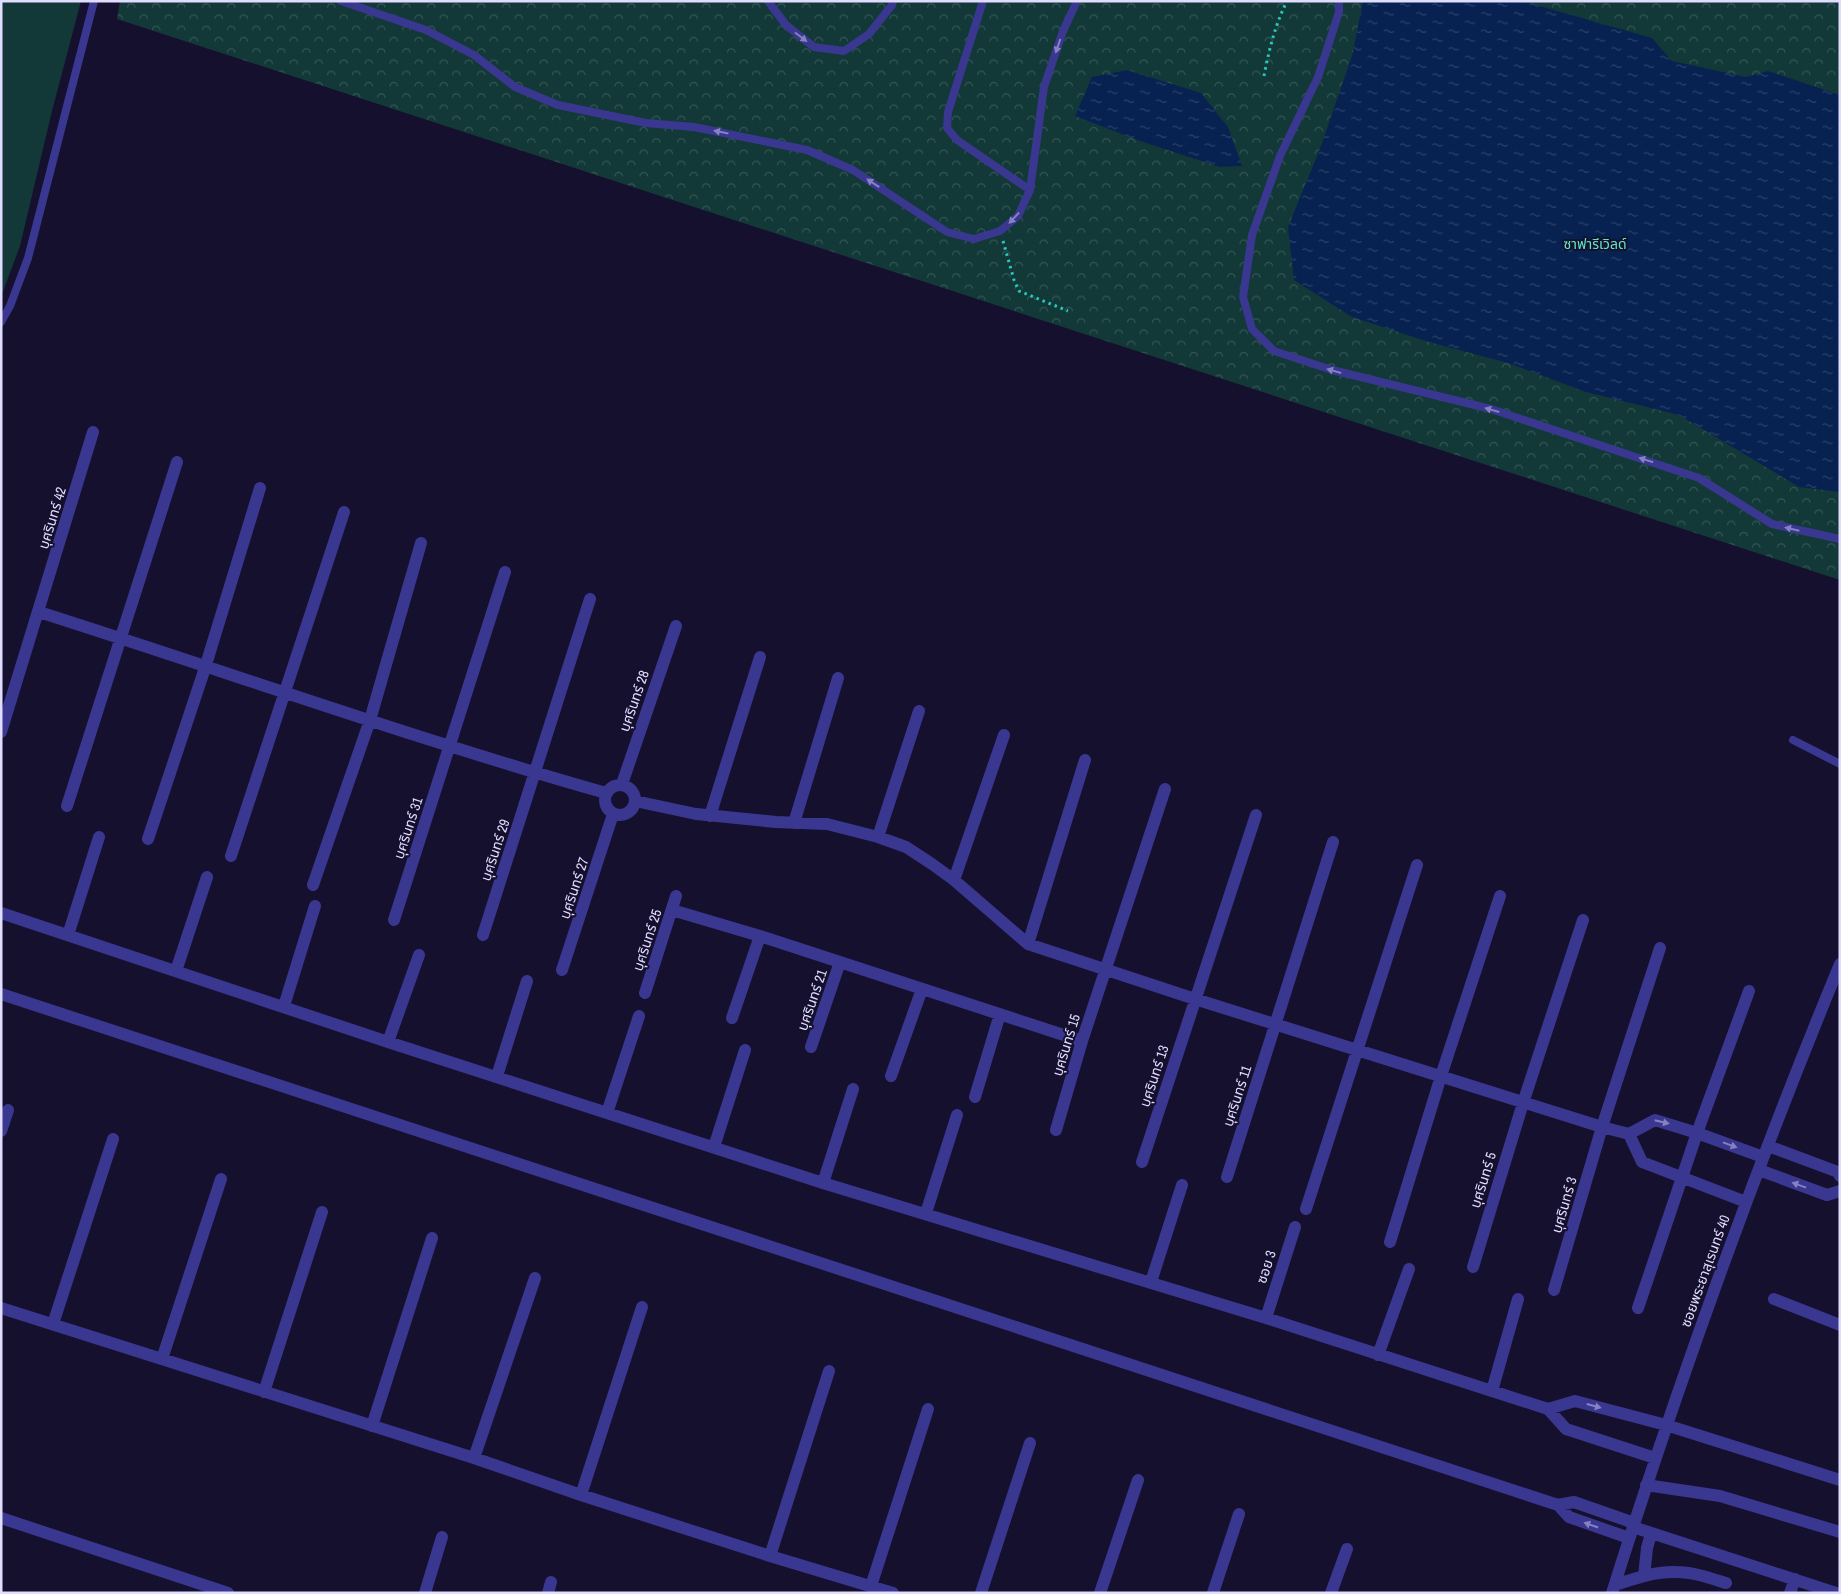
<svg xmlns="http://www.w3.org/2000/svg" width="1841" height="1594" font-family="'Archivo Narrow','Noto Sans Thai',sans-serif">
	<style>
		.green { fill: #123937 }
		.park { fill: url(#park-crowns) }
		.water { fill: url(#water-ripples) }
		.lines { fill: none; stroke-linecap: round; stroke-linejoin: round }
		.path { stroke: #27c9be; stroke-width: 3; stroke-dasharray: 2.5 4; stroke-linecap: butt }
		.lane { stroke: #3a3791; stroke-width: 8 }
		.street { stroke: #3a3791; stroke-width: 12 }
		.oneway { fill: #8582c2 }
		.labels { text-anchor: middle; stroke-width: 4; stroke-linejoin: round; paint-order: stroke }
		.park-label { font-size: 14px; fill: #5eeac6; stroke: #15102e }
		.street-label { font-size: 14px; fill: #e1ddff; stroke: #15102e }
	</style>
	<defs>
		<pattern id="park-crowns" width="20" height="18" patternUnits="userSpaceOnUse" patternTransform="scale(1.25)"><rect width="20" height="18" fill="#123937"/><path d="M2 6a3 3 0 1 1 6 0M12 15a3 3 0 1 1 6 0" fill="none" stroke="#345555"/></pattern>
		<pattern id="water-ripples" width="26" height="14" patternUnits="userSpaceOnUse" patternTransform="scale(1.25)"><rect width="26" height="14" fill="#072250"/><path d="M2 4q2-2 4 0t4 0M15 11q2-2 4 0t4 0" fill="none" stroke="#2b426a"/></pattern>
	</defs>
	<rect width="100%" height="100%" fill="#15102e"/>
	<path class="green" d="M 1,1 L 81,1 L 52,111 L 20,246 L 1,297 Z"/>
	<path class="park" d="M 120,1 L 1840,1 L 1840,580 L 117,19 Z"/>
	<path class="water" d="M 1363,1 L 1522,1 L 1652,38 L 1672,61 L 1746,77 L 1768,71 L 1840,95 L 1840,492 L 1799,487 L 1679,415 L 1586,392 L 1508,363 L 1429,342 L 1352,317 L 1294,280 L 1288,227 L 1321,146 L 1352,56 Z
		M 1127,70 L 1201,93 L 1228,127 L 1242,166 L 1220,167 L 1140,141 L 1075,116 L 1092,77 Z"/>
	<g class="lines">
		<path class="path" d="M 1264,76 C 1269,50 1275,25 1287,1
			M 1003,241 L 1014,280 L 1019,291 L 1068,311"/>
		<path class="lane" d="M 341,1 L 426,30 L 474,55 L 515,87 L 558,105 L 646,123 L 694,127 L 807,150 L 853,170 L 947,232 L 974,239 L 1000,231 L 1018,216 L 1030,190 L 1044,87 L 1063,31 L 1077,1
			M 768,1 L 786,25 L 814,47 L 844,51 L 869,34 L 892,5 L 893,1
			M 983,1 L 948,112 L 947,128 L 957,140 L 1030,190
			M 1339,1 L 1339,12 L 1318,77 L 1280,156 L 1252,235 L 1243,297 L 1252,329 L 1274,351 L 1332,370 L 1491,409 L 1699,478 L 1772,524 L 1840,539
			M 1,322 L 10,306 L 28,258 L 94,1
			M 1793,740 L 1840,764"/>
		<path class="street" d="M 39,612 C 228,672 415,739 606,793
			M 1,732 L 93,432
			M 622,784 L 676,626
			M605 800a15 15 0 1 1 30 0a15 15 0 1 1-30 0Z
			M 635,801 L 696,814 L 776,822 L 827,824 L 878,837 L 906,847 L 932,864 L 954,880 L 1028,944 L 1195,999 L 1602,1127 L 1629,1134 L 1655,1120 L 1697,1133 L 1763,1157
			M 67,806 L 177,462
			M 710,816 L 760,657
			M 794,823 L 838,678
			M 878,837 L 919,711
			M 148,839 L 205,668 L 260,488
			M 231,856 L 344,512
			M 954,880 L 1004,735
			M 313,885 L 370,720 L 421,543
			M 672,910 L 760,936 L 1082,1041
			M 1,913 L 388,1042 L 823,1183 L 1266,1318 L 1492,1391 L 1548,1409 L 1566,1429 L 1655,1458
			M 394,920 L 505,572
			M 68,935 L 99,837
			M 483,935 L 590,599
			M 1028,944 L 1085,760
			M 562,970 L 613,814
			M 176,971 L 207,877
			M 645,993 L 676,896
			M 1,994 L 1558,1505 L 1574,1502 L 1634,1523
			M 284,1006 L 315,906
			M 732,1018 L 760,936
			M 388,1042 L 419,955
			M 811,1047 L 840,962
			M 497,1076 L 527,981
			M 891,1076 L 922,989
			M 975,1097 L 1000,1014
			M 607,1113 L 639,1016
			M 1056,1130 L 1082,1041 L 1165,789
			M 1,1131 L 8,1110
			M 1629,1134 L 1642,1162 L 1746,1202
			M 1768,1146 L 1838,1172 L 1840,1176
			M 714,1147 L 745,1050
			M 1142,1162 L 1256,815
			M 1759,1170 L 1827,1195 L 1840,1191
			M 1227,1177 L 1333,842
			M 823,1183 L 853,1089
			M 1306,1209 L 1417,865
			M 926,1213 L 957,1115
			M 1390,1242 L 1441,1076 L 1500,896
			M 1473,1267 L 1523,1103 L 1583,920
			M 1151,1282 L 1182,1185
			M 1554,1290 L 1602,1127 L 1660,948
			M 1774,1299 L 1840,1325
			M 1,1308 L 474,1458 L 581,1495 L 770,1556 L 893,1593
			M 1638,1308 L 1697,1133 L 1749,991
			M 1266,1318 L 1295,1227
			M 53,1324 L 113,1139
			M 1378,1355 L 1409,1269
			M 162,1359 L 221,1179
			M 1492,1391 L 1518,1299
			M 264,1392 L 322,1212
			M 1548,1409 L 1575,1401 L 1666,1425 L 1840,1480
			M 372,1426 L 432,1238
			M 474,1458 L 535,1278
			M 1646,1485 L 1720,1496 L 1840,1532
			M 581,1495 L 642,1307
			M 1558,1505 L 1569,1517 L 1629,1538
			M 1,1518 L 228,1593
			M 1633,1527 L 1836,1593
			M 770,1556 L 829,1371
			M 1644,1576 L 1647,1548 L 1651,1534
			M 1615,1585 C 1634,1579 1655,1571 1676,1572 C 1693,1572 1710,1578 1726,1583
			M 871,1586 L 928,1409
			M 425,1593 L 442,1537
			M 548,1593 L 551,1582
			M 981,1593 L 1030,1443
			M 1100,1593 L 1138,1480
			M 1213,1593 L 1239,1514
			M 1331,1593 L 1347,1549
			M 1612,1593 C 1679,1380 1755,1170 1840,964
			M 1790,1593 L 1795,1579"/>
	</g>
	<defs><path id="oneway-solid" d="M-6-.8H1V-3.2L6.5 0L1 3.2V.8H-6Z" transform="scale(1.25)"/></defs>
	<g class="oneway">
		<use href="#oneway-solid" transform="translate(801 37) rotate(37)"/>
		<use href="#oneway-solid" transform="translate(1058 46) rotate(109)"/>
		<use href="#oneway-solid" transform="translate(721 132) rotate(-169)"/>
		<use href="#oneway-solid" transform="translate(873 183) rotate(-147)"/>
		<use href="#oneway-solid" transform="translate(1014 218) rotate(133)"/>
		<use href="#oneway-solid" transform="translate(1334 371) rotate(-164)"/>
		<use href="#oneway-solid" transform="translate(1492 410) rotate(-164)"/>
		<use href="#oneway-solid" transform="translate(1646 460) rotate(-162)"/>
		<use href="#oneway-solid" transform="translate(1792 529) rotate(-167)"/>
		<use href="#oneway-solid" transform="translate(1662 1122) rotate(13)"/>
		<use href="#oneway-solid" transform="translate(1730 1145) rotate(20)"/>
		<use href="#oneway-solid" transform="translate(1799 1185) rotate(-160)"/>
		<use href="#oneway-solid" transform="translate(1594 1406) rotate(15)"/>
		<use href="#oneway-solid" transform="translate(1591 1525) rotate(-161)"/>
	</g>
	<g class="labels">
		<g class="park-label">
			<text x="1595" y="249">ซาฟารีเวิลด์</text>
		</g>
		<g class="street-label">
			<text transform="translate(52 518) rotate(-73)" y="5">บุศรินทร์ 42</text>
			<text transform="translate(634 701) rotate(-71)" y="5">บุศรินทร์ 28</text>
			<text transform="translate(408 828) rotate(-72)" y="5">บุศรินทร์ 31</text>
			<text transform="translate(495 850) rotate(-72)" y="5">บุศรินทร์ 29</text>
			<text transform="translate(574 888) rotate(-72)" y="5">บุศรินทร์ 27</text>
			<text transform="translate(647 940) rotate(-72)" y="5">บุศรินทร์ 25</text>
			<text transform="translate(812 1000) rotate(-71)" y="5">บุศรินทร์ 21</text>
			<text transform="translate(1066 1045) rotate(-73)" y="5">บุศรินทร์ 15</text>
			<text transform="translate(1154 1076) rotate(-72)" y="5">บุศรินทร์ 13</text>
			<text transform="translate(1237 1096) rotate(-72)" y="5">บุศรินทร์ 11</text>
			<text transform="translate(1483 1180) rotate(-73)" y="5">บุศรินทร์ 5</text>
			<text transform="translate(1564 1205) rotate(-74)" y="5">บุศรินทร์ 3</text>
			<text transform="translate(1266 1267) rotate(-72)" y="5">ซอย 3</text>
			<text transform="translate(1705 1271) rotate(-70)" y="5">ซอยพระยาสุเรนทร์ 40</text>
		</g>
	</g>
	<rect width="1841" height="1594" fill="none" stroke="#e1ddff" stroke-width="5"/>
</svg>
